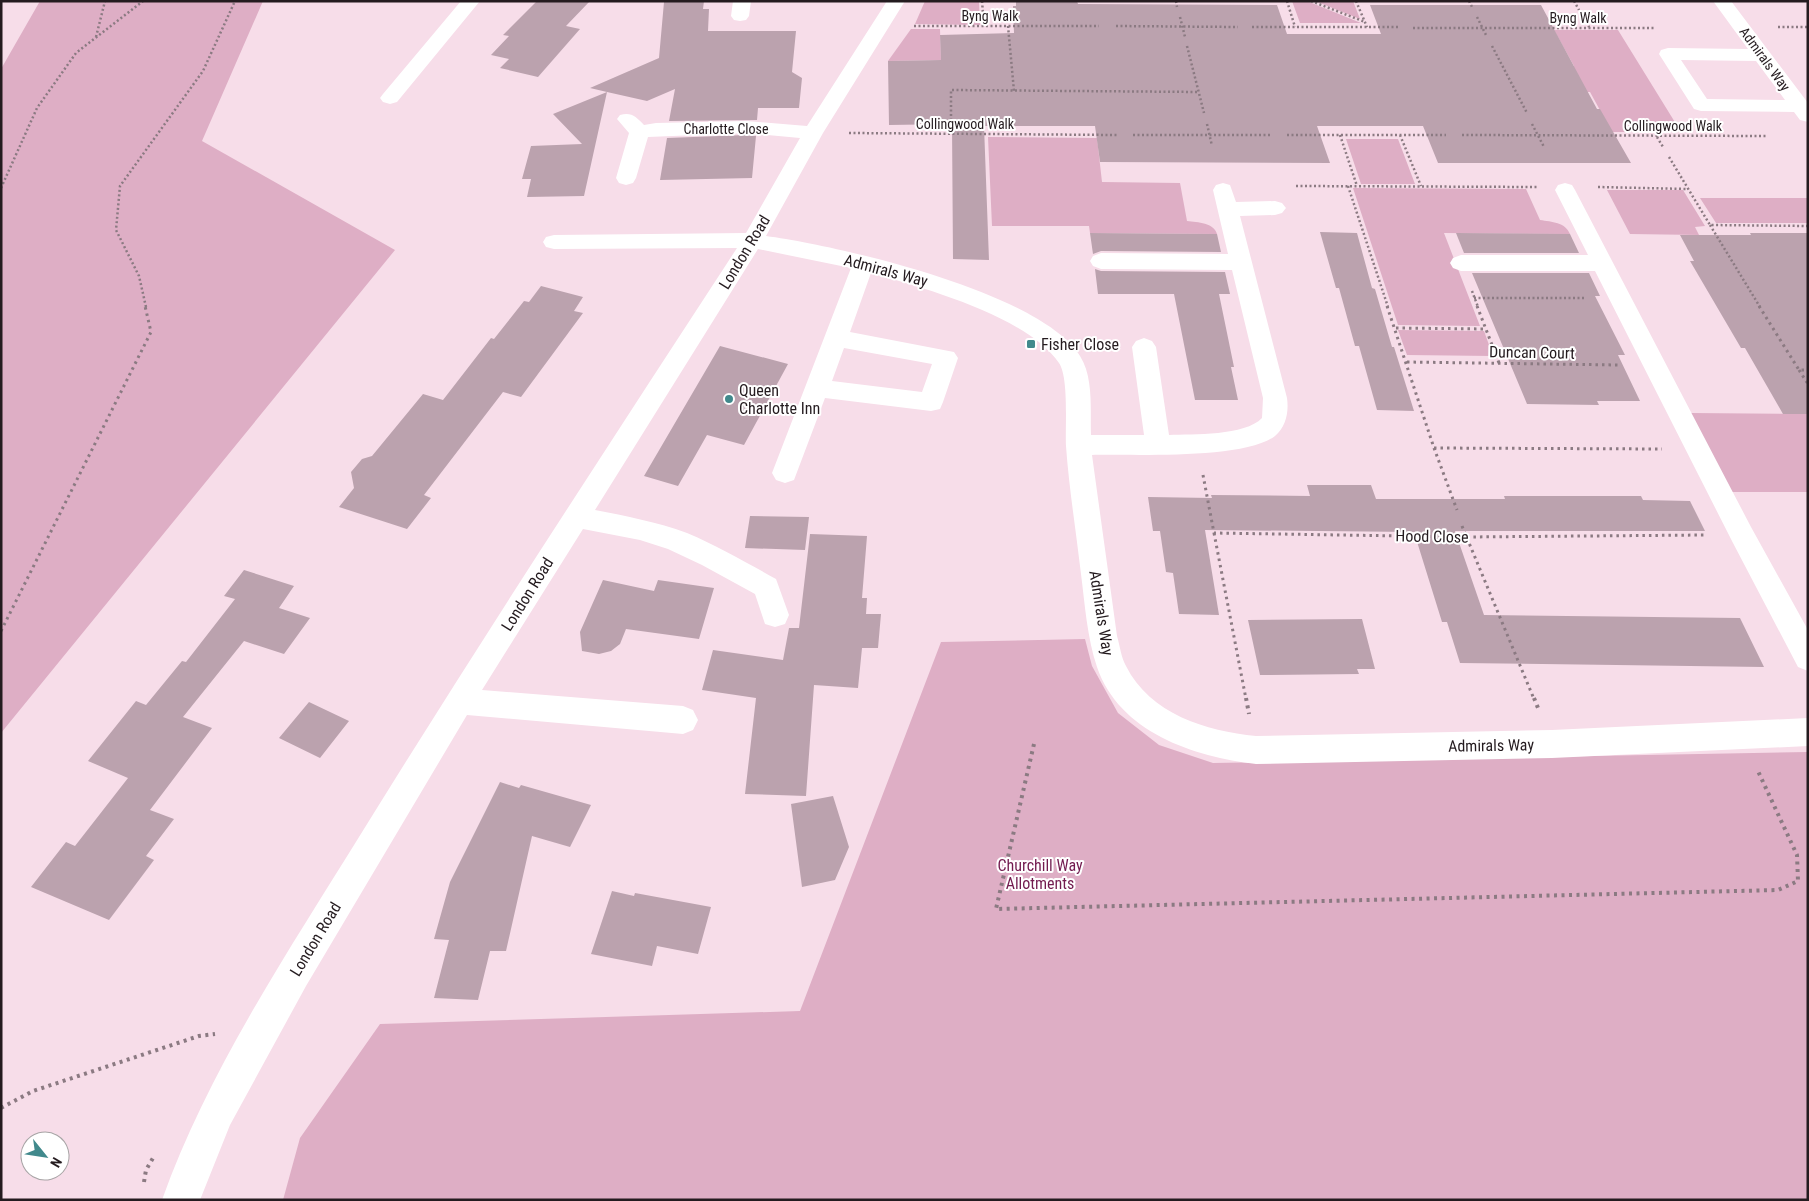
<svg xmlns="http://www.w3.org/2000/svg" width="1809" height="1201" font-family="'Roboto Condensed',sans-serif">
	<style>
		.green { fill: #deaec5 }
		.building { fill: #bba2ae }
		.lines { fill: none; stroke-linecap: round; stroke-linejoin: round }
		.path-far2 { stroke: #8b7a82; stroke-width: 2.5; stroke-dasharray: 2 2.5; stroke-linecap: butt }
		.path-far1 { stroke: #8b7a82; stroke-width: 3; stroke-dasharray: 2.5 4; stroke-linecap: butt }
		.path { stroke: #8b7a82; stroke-width: 4; stroke-dasharray: 3 4.5; stroke-linecap: butt }
		.minor { fill: #fff; fill-rule: evenodd }
		.poi-dot { fill: #41898c; stroke: #fff; stroke-width: 2 }
		.labels { text-anchor: middle; stroke-width: 4; stroke-linejoin: round; paint-order: stroke }
		.far-street-label { font-size: 14px; fill: #241b1f; stroke: #fff }
		.street-label { font-size: 16px; fill: #241b1f; stroke: #fff }
		.poi-label { font-size: 16px; fill: #241b1f; stroke: #fff; text-anchor: start }
		.park-label { font-size: 16px; fill: #721b4f; stroke: #fff }
	</style>
	<rect width="100%" height="100%" fill="#f7dde9"/>
	<path class="green" d="M 40,1 L 263,1 L 202,141 L 395,250 L 1,733 L 1,69 Z
		M 925,1 L 979,1 L 980,25 L 915,24 Z
		M 1292,1 L 1307,1 L 1361,23 L 1300,23 Z
		M 1315,1 L 1353,1 L 1360,19 Z
		M 911,29 L 940,29 L 941,60 L 888,61 Z
		M 1554,30 L 1618,30 L 1681,132 L 1612,132 L 1590,92 L 1522,92 L 1574,66 Z
		M 988,137 L 1097,138 L 1102,182 L 1180,183 L 1187,221 C 1198,222 1214,223 1217,234 L 1090,233 L 1089,226 L 992,226 Z
		M 1346,139 L 1398,139 L 1415,184 L 1361,184 Z
		M 1353,188 L 1526,189 L 1540,220 C 1552,222 1565,222 1570,234 L 1444,233 L 1480,326 L 1398,325 Z
		M 1607,190 L 1683,190 L 1705,226 L 1695,227 L 1699,235 L 1630,234 Z
		M 1700,198 L 1808,198 L 1808,223 L 1716,223 Z
		M 1398,330 L 1484,331 L 1493,356 L 1407,355 Z
		M 1690,413 L 1808,414 L 1808,492 L 1730,492 Z
		M 1085,639 L 1092,666 L 1118,713 L 1159,745 L 1213,763 L 1808,752 L 1808,1200 L 283,1200 L 300,1138 L 380,1024 L 800,1011 L 941,642 Z"/>
	<path class="building" d="M 537,1 L 590,1 L 566,26 L 580,29 L 538,77 L 500,68 L 509,59 L 491,55 L 509,36 L 503,35 Z
		M 704,1 L 703,9 L 709,9 L 708,31 L 796,31 L 792,72 L 802,78 L 799,108 L 758,108 L 757,120 L 669,121 L 675,89 L 647,101 L 607,92 L 584,196 L 527,197 L 531,179 L 522,179 L 531,146 L 582,144 L 553,114 L 607,92 L 590,88 L 659,58 L 664,2 Z
		M 1016,1 L 1077,1 L 1078,4 L 1277,5 L 1287,34 L 1381,34 L 1370,5 L 1541,5 L 1597,109 L 1600,109 L 1631,163 L 1438,163 L 1423,126 L 1317,126 L 1330,163 L 1100,162 L 1095,126 L 984,126 L 989,260 L 953,259 L 952,124 L 889,125 L 888,61 L 941,60 L 940,35 L 1014,33 L 1013,6 L 1016,6 Z
		M 746,135 L 756,136 L 752,178 L 660,180 L 667,138 Z
		M 1320,232 L 1357,233 L 1372,288 L 1375,289 L 1392,347 L 1394,347 L 1414,411 L 1377,410 L 1359,346 L 1355,346 L 1339,288 L 1336,288 Z
		M 1090,233 L 1217,234 L 1221,252 L 1101,251 L 1093,254 Z
		M 1456,233 L 1570,234 L 1579,253 L 1464,253 Z
		M 1750,233 L 1808,233 L 1808,414 L 1783,414 L 1745,348 L 1741,348 L 1690,261 L 1694,261 L 1680,235 L 1751,235 Z
		M 1095,269 L 1101,271 L 1225,272 L 1230,294 L 1219,294 L 1234,367 L 1231,367 L 1238,400 L 1195,400 L 1174,294 L 1098,294 Z
		M 1472,273 L 1589,273 L 1600,296 L 1595,296 L 1625,355 L 1618,355 L 1640,401 L 1597,401 L 1599,405 L 1527,404 Z
		M 541,286 L 583,297 L 574,311 L 583,313 L 521,397 L 503,392 L 424,495 L 431,498 L 407,529 L 339,507 L 354,488 L 351,472 L 362,459 L 372,456 L 423,394 L 443,400 L 491,338 L 494,339 L 524,301 L 529,302 Z
		M 720,346 L 788,364 L 744,445 L 707,435 L 678,486 L 644,476 Z
		M 1307,485 L 1371,485 L 1376,499 L 1505,499 L 1504,496 L 1641,496 L 1643,500 L 1690,501 L 1705,531 L 1455,531 L 1484,615 L 1740,618 L 1764,667 L 1460,663 L 1447,622 L 1442,622 L 1414,532 L 1205,530 L 1219,615 L 1179,614 L 1173,573 L 1166,572 L 1160,531 L 1153,531 L 1148,497 L 1212,498 L 1211,495 L 1310,496 Z
		M 750,516 L 809,517 L 805,550 L 745,548 Z
		M 810,534 L 867,536 L 862,598 L 867,598 L 866,614 L 881,614 L 878,648 L 862,648 L 858,688 L 814,685 L 806,796 L 745,794 L 756,698 L 702,690 L 713,650 L 783,660 L 789,628 L 799,628 Z
		M 244,570 L 294,586 L 279,608 L 310,618 L 284,654 L 244,641 L 183,717 L 212,728 L 150,810 L 174,819 L 146,856 L 154,860 L 109,920 L 31,887 L 66,842 L 75,846 L 128,778 L 88,761 L 136,701 L 146,705 L 182,661 L 186,662 L 235,599 L 224,596 Z
		M 603,580 L 654,591 L 658,580 L 714,588 L 699,639 L 626,629 L 620,644 L 611,651 L 599,654 L 582,651 L 580,632 Z
		M 1362,619 L 1375,669 L 1357,669 L 1359,674 L 1260,675 L 1248,620 Z
		M 309,702 L 349,721 L 320,758 L 279,738 Z
		M 500,782 L 519,788 L 521,785 L 591,805 L 570,847 L 532,836 L 506,951 L 490,951 L 478,1000 L 434,998 L 449,940 L 434,939 L 450,882 Z
		M 833,796 L 849,847 L 835,880 L 802,887 L 791,804 Z
		M 612,891 L 634,896 L 635,893 L 711,907 L 698,954 L 657,946 L 652,966 L 591,954 Z"/>
	<g class="lines">
		<path class="path-far2" d="M 982,1 L 984,26
			M 1176,1 L 1177,7
			M 1287,1 L 1295,27
			M 1311,1 L 1365,22
			M 1356,1 L 1367,27
			M 1469,1 L 1473,9
			M 1574,1 L 1579,10
			M 1180,17 L 1185,37
			M 1477,17 L 1487,37
			M 1584,18 L 1589,27
			M 914,26 L 1099,26
			M 1008,26 L 1014,91
			M 1116,26 L 1238,27
			M 1252,27 L 1398,27
			M 1778,27 L 1808,27
			M 1413,28 L 1655,28
			M 96,37 L 105,1
			M 1187,46 L 1204,113
			M 1492,46 L 1527,113
			M 1207,124 L 1212,146
			M 1532,124 L 1544,147
			M 849,133 L 1117,135
			M 951,134 L 951,90 L 1199,92
			M 1133,135 L 1270,135
			M 1287,135 L 1446,135
			M 1340,135 L 1357,186
			M 1400,135 L 1421,186
			M 1462,135 L 1767,136
			M 1657,137 L 1663,147
			M 1669,157 L 1710,225 L 1808,226
			M 1296,186 L 1537,187
			M 1348,186 L 1388,307
			M 1598,187 L 1688,189
			M 1,188 L 37,108 L 76,53 L 143,1
			M 1710,225 L 1760,307
			M 1472,291 L 1478,307
			M 1474,298 L 1584,298
			M 146,307 L 139,276 L 116,230 L 120,186 L 203,71 L 235,1"/>
		<path class="path-far1" d="M 1387,306 L 1434,448 L 1457,510
			M 1477,306 L 1499,363
			M 1759,306 L 1799,370 L 1808,370
			M 1396,328 L 1486,329
			M 1407,362 L 1618,365
			M 1799,370 L 1808,384
			M 1434,448 L 1662,449
			M 1203,475 L 1214,533 L 1467,537 L 1704,535
			M 1462,526 L 1534,699
			M 1214,533 L 1246,699
			M 1,631 L 151,332 L 145,306"/>
		<path class="path" d="M 1246,698 L 1249,714
			M 1534,698 L 1538,708
			M 1034,744 L 996,909 L 1778,890 L 1798,881 L 1797,855 L 1757,769
			M 1,1108 L 33,1091 L 199,1036 L 215,1034
			M 144,1182 L 146,1170 L 153,1158"/>
		<path class="minor" d="M 461,1 L 480,1 L 397,102 L 390,104 L 383,102 L 380,98 L 383,94 Z
			M 733,1 L 751,1 L 749,16 L 746,20 L 740,21 L 734,20 L 731,16 Z
			M 887,1 L 905,1 L 823,133 L 766,236 C 840,246 1040,292 1080,356 C 1094,378 1090,411 1091,435 L 1144,435 L 1132,347 L 1136,341 L 1144,338 L 1152,341 L 1156,347 L 1169,435 C 1193,434 1245,436 1262,418 L 1263,398 L 1232,270 L 1101,269 L 1093,266 L 1090,261 L 1093,256 L 1101,253 L 1228,254 L 1213,190 L 1216,185 L 1223,183 L 1230,185 L 1236,202 L 1275,201 L 1282,203 L 1286,208 L 1282,213 L 1275,215 L 1240,216 L 1287,398 C 1289,412 1286,427 1275,436 C 1244,460 1133,454 1092,455 L 1117,636 C 1120,646 1121,657 1126,666 C 1150,714 1206,731 1256,736 L 1552,730 L 1808,718 L 1808,746 L 1552,758 L 1256,764 C 1194,757 1119,732 1097,667 C 1087,637 1085,605 1081,574 C 1076,531 1069,488 1066,446 C 1065,427 1069,378 1059,363 C 1028,317 925,288 871,273 L 850,332 L 954,352 L 958,358 L 943,402 L 940,409 L 931,411 L 825,398 L 794,480 L 785,483 L 776,480 L 772,473 L 851,268 L 758,249 L 595,510 C 626,516 657,522 687,533 C 718,546 747,563 776,579 L 789,615 L 785,624 L 775,627 L 765,624 L 755,594 L 702,565 L 668,549 L 640,540 L 583,529 L 482,690 L 683,706 L 693,710 L 698,720 L 693,730 L 683,734 L 467,715 L 306,986 L 230,1125 L 200,1200 L 162,1200 C 208,1071 288,952 359,837 C 482,638 610,443 737,248 L 554,249 L 546,247 L 543,242 L 546,237 L 554,235 L 746,233 L 800,138 L 746,133 L 648,137 L 636,178 L 633,183 L 626,185 L 619,183 L 616,178 L 629,133 L 617,119 L 620,115 C 632,112 636,117 644,125 L 656,123 L 746,121 L 807,126 ZM 844,348 L 932,364 L 922,392 L 832,381 Z
			M 1713,1 L 1731,1 L 1808,103 L 1808,122 L 1800,120 L 1794,112 L 1701,111 L 1694,109 L 1659,54 L 1661,50 L 1668,48 L 1748,49 ZM 1681,60 L 1756,61 L 1785,100 L 1707,99 Z
			M 1565,183 L 1572,185 L 1575,190 L 1751,527 L 1808,630 L 1808,671 L 1798,667 L 1733,543 L 1595,271 L 1461,271 L 1453,268 L 1450,263 L 1453,258 L 1461,255 L 1588,255 L 1555,190 L 1558,185 Z"/>
	</g>
	<g class="poi-dot">
		<rect x="1026" y="339" width="10" height="10" rx="2.5"/>
		<circle cx="729" cy="399" r="5"/>
	</g>
	<g class="labels">
		<g class="far-street-label">
			<text x="990" y="21">Byng Walk</text>
			<text x="1578" y="23">Byng Walk</text>
			<text transform="translate(1765 59) rotate(54)" y="5">Admirals Way</text>
			<text x="965" y="129">Collingwood Walk</text>
			<text x="1673" y="131">Collingwood Walk</text>
			<text x="726" y="134">Charlotte Close</text>
		</g>
		<g class="street-label">
			<text transform="translate(744 252) rotate(-59)" y="6">London Road</text>
			<text transform="translate(886 270) rotate(15)" y="6">Admirals Way</text>
			<text transform="translate(1532 352) rotate(1)" y="6">Duncan Court</text>
			<text transform="translate(1432 536) rotate(1)" y="6">Hood Close</text>
			<text transform="translate(527 594) rotate(-58)" y="6">London Road</text>
			<text transform="translate(1102 613) rotate(81)" y="6">Admirals Way</text>
			<text transform="translate(1491 745) rotate(-1)" y="6">Admirals Way</text>
			<text transform="translate(315 939) rotate(-59)" y="6">London Road</text>
		</g>
		<g class="poi-label">
			<text x="1041" y="350">Fisher Close</text>
			<text x="739" y="396">Queen<tspan x="739" dy="18">Charlotte Inn</tspan></text>
		</g>
		<g class="park-label">
			<text x="1040" y="871">Churchill Way<tspan x="1040" dy="18">Allotments</tspan></text>
		</g>
	</g>
	<rect width="1809" height="1201" fill="none" stroke="#241b1f" stroke-width="5"/>
	<g transform="translate(45 1156) rotate(120)"><circle r="24" fill="#ffffff" stroke="#a7a4a5"/>
	<path d="M0-4L9 19L0 12L-9 19Z" fill="#41898c"/>
	<text y="-8" font-size="14" font-weight="bold" text-anchor="middle" fill="#241b1f">N</text>
	</g>
</svg>
